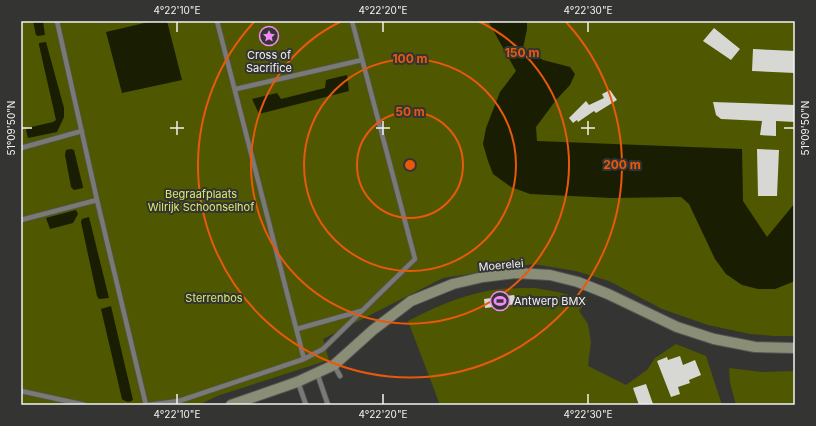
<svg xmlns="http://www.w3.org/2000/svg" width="816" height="426" font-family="Inter,sans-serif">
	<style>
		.green { fill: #4f5701 }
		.water { fill: #191d01 }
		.building { fill: #d7d8d4 }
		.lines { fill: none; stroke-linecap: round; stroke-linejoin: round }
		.lane-casing { stroke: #545452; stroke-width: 6 }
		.secondary-casing { stroke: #545452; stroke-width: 12 }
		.lane { stroke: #797976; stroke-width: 4.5 }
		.secondary { stroke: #8b8e77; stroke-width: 10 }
		.ticks { fill: none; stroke: #f2f2f1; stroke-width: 1.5 }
		.ring { fill: none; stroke: #e8590c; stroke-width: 2 }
		.labels { text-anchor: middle; stroke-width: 4; stroke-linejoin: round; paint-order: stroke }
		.poi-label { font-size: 11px; fill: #f2f2f1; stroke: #343532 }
		.park-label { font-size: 11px; fill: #daeb6e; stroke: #343532 }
		.street-label { font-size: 11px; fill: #f2f2f1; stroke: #343532 }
		.centre { fill: #e8590c; stroke: #343532; stroke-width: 2 }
		.ring-label { font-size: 12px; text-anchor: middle; font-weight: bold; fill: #e8590c; stroke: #343532; stroke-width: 4; stroke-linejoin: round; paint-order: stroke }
		.neatline { fill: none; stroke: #f2f2f1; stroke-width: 1.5 }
		.ticks-label { font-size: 10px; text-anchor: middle; fill: #f2f2f1 }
	</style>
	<rect width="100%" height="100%" fill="#343532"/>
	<path class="green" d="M 21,21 L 795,21 L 795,336 L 775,336 L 750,334 L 708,325 L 662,309 L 609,281 L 576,271 L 533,264 L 443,278 L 323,339 L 329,360 L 217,396 L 199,405 L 21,405 Z
		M 535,288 L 558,292 L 587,300 L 579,311 L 588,324 L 591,342 L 588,366 L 626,385 L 647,370 L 655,358 L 676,344 L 706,356 L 722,405 L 440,405 L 408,321 C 439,305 466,293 501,289 C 512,288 524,288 535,288 Z
		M 729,368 L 762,372 L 795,371 L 795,405 L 736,405 L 730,383 Z"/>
	<path class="water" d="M 33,21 L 43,21 L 45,35 L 38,36 L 36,35 Z
		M 153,21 L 167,21 L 182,80 L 122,93 L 106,32 Z
		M 488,21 L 527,21 L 527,29 L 523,48 L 543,60 L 570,67 L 575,74 L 570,85 L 556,100 L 536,127 L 537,141 L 742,149 L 743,201 L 767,237 L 795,203 L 795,281 L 775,289 L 758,289 L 742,285 L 726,274 L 715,259 L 689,204 L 681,197 L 612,198 L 530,194 L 511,187 L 493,174 L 488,161 L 483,144 L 486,128 L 500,92 L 516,71 Z
		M 46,42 L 64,108 L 64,117 L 57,132 L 28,138 L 26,130 L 27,128 L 53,122 L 56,120 L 39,45 L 39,43 Z
		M 347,75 L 349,91 L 259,114 L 252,99 L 277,93 L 281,99 L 325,88 L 326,80 Z
		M 71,149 L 74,150 L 83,187 L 83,188 L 74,190 L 71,187 L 65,155 L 66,150 Z
		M 76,210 L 78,214 L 73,223 L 50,229 L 46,218 Z
		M 89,217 L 109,298 L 99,299 L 97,296 L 81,222 L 82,219 Z
		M 111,306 L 133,400 C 129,403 126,402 122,399 L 101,309 Z"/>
	<path class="building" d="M 714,28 L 740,49 L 731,60 L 703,41 Z
		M 753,49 L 795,51 L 795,73 L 752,71 Z
		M 610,90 L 617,100 L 596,113 L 594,111 L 578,122 L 577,120 L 573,123 L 569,118 L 586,101 L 589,105 L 604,98 L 602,94 Z
		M 713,102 L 795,105 L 795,122 L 776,121 L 776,136 L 760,135 L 762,121 L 721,119 L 716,115 Z
		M 757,149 L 779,150 L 777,196 L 758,196 Z
		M 514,295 L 517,304 L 485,308 L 484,299 Z
		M 680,356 L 683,365 L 695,360 L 701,375 L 689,380 L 690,383 L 678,387 L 680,394 L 671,397 L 657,361 L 667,357 L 668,360 Z
		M 646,384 L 653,404 L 650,405 L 639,405 L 633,388 Z"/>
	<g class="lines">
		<defs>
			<path id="lane" d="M 217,21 L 304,359
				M 236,89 L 362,60
				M 21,148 L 82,131
				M 97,200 L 146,405
				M 21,220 L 97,200 L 57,21
				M 297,329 L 361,311
				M 334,365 L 340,376
				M 317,373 L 328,405
				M 298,382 L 306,405
				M 21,391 L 85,405
				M 148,405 L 179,401 L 304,359 L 323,349 L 415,259 L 352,21"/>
			<path id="secondary" d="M 231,405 L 297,382 L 334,365 L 373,330 L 411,301 L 453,284 L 483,277 L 515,273 L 550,275 L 578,282 L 608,294 L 677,327 L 714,339 L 755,347 L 795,348"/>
		</defs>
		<use href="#lane" class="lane-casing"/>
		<use href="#secondary" class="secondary-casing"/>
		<use href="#lane" class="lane"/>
		<use href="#secondary" class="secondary"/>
	</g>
	<path class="ticks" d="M 177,22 L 177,32M 383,22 L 383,32M 588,22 L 588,32M 177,121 L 177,135M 383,121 L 383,135M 588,121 L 588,135M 22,128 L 32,128M 170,128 L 184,128M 376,128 L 390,128M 581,128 L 595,128M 784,128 L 794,128M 177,394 L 177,404M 383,394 L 383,404M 588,394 L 588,404"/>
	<g class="ring">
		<circle cx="410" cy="165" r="53"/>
		<circle cx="410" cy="165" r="106"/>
		<path d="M478 21A159 159 0 1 1 342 21"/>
		<path d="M566 22A212 212 0 1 1 254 22"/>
	</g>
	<defs>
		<symbol id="sight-ring" viewBox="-11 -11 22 22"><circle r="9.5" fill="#343532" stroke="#f18af4" stroke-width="1.5"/><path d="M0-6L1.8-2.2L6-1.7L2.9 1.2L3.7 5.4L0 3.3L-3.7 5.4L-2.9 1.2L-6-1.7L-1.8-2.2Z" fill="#f18af4"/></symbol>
		<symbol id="stadium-ring" viewBox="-11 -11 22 22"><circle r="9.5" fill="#343532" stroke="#f18af4" stroke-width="1.5"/><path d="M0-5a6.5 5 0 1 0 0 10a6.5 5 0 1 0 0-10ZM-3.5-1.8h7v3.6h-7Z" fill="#f18af4"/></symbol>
	</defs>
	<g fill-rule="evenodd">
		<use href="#sight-ring" x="258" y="25" width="22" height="22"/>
		<use href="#stadium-ring" x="489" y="290" width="22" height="22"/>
	</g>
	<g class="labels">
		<g class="poi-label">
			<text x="269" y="59">Cross of<tspan x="269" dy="13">Sacrifice</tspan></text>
			<text x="514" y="305" text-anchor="start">Antwerp BMX</text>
		</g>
		<g class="park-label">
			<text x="201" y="198">Begraafplaats<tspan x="201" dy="13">Wilrijk Schoonselhof</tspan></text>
			<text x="214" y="302">Sterrenbos</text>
		</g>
		<g class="street-label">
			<text transform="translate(501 265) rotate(-5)" y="4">Moerelei</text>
		</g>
	</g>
	<circle cx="410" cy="165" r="6" class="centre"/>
	<g class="ring-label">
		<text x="522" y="57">150 m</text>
		<text x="410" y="63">100 m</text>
		<text x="410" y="116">50 m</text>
		<text x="622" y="169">200 m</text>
	</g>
	<rect width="816" height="426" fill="none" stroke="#343532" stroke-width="44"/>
	<rect x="22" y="22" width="772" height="382" class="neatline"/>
	<g class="ticks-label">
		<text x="177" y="14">4°22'10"E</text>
		<text x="383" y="14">4°22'20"E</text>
		<text x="588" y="14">4°22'30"E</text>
		<text transform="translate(11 128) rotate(-90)" y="4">51°09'50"N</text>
		<text transform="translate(805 128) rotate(-90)" y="4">51°09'50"N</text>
		<text x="177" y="418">4°22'10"E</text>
		<text x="383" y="418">4°22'20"E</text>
		<text x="588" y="418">4°22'30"E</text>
	</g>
</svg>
